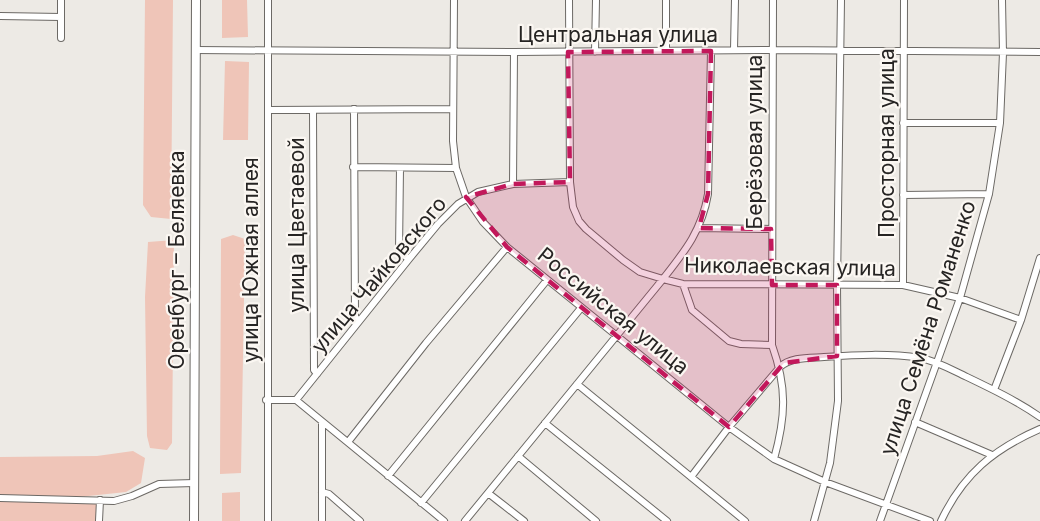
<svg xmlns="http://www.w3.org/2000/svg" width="1040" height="521" font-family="Inter,sans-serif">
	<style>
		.green { fill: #efc5b8 }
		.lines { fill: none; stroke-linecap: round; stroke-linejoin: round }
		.minor-casing { stroke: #6c6965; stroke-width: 8 }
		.major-casing { stroke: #6c6965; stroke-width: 10 }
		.minor { stroke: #fff; stroke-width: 6 }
		.major { stroke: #fff; stroke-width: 8 }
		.marked { fill: #c2185b; fill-opacity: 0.2; stroke: #c2185b; stroke-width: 4.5; stroke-dasharray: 12 8; stroke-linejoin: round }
		.labels { text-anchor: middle; stroke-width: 4.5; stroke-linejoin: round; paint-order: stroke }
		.street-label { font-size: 21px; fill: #262423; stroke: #fbf7f2 }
	</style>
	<rect width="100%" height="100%" fill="#edeae5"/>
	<path class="green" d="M 145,0 L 173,0 L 171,219 L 151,217 L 143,205 Z
		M 222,0 L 247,0 L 248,37 L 222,38 Z
		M 225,61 L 249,62 L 248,140 L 223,140 Z
		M 233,235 L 245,239 L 241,473 L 220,474 L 221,239 Z
		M 174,240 L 172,443 L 167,450 L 150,448 L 147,436 L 145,297 L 148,242 Z
		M 133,451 L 145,458 L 141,483 L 126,492 L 79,497 L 0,495 L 0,457 L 97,456 Z
		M 240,492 L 240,521 L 222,521 L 222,493 Z
		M 0,501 L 97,504 L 96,521 L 0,521 Z"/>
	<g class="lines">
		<defs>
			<path id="minor" d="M 454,0 L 453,141 L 456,168 L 466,197 L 483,222 L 507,247 L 617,336 L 729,427 L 774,459 L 825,482 L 930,521
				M 569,0 L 570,182 L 573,207 L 579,221 L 586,229 L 623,260 L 640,272 L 663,279 L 683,284 L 903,285 L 960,298 L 1021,320
				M 773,0 L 772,345 C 787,387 786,416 774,459
				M 0,16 L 61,17
				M 61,38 L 61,0
				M 196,50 L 514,52 L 772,50 L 1040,52
				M 734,50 L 735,0
				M 666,51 L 666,0
				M 595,52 L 596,0
				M 354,109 L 355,316 L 358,321
				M 269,110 L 453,109
				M 313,110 L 314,370 L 317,374
				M 903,123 L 1000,123
				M 353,167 L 456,168
				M 400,168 L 399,252 L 409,259
				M 513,184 L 514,52
				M 903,195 L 989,194
				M 699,228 L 771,229
				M 683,284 L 692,310 L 729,341 L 741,344 L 772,345
				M 903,285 L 904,0
				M 577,384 L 745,521
				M 994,390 L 1021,320 L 1040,258
				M 266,400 L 296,400 L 444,521
				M 296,400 L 409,259 L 438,224 L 458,204 L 478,192 L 513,184 L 570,182
				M 915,422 L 992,455
				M 545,423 L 667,521
				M 348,442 L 426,343 L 507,247
				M 518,456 L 596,521
				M 388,476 L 547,280
				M 691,477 L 729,427 L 780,367 C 790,357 809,358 824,357 C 855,355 889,353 920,358 C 937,361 952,370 967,377 C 992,389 1017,401 1040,417
				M 322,492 L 329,494 L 360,521
				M 488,493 L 524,521
				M 0,498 L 114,501 L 132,496 L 159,484 L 194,483
				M 421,503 L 581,308
				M 99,521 L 100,500
				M 268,521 L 268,0
				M 322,521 L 322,422
				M 465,521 L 663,279 C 685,251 702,230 708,194 L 711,51
				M 814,521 L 830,463 L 838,401 L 837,285 L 841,0
				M 880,521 L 960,298 L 989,194 L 1000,123 L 1003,53 L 1002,0
				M 941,521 C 963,474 994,449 1040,429"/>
			<path id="major" d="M 194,521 L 196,0"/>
		</defs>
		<use href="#minor" class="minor-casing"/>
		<use href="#major" class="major-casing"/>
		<use href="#minor" class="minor"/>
		<use href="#major" class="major"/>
	</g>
	<path class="marked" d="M 711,51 L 708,194 L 699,228 L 771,229 L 772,285 L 837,285 L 837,356 L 784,363 L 729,427 L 507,247 L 466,197 L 513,184 L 570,182 L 568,52 Z"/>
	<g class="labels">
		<g class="street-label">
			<text x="618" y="42">Центральная улица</text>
			<text transform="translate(755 142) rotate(-90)" y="7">Берёзовая улица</text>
			<text transform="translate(887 143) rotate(-90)" y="7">Просторная улица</text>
			<text transform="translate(297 225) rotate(-90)" y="7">улица Цветаевой</text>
			<text transform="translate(177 260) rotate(-90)" y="7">Оренбург – Беляевка</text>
			<text transform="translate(251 260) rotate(-90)" y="7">улица Южная аллея</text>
			<text transform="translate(790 267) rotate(1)" y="7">Николаевская улица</text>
			<text transform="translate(379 275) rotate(-50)" y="7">улица Чайковского</text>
			<text transform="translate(613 311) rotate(39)" y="7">Российская улица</text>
			<text transform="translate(928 328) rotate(-72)" y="7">улица Семёна Романенко</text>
		</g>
	</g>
</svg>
